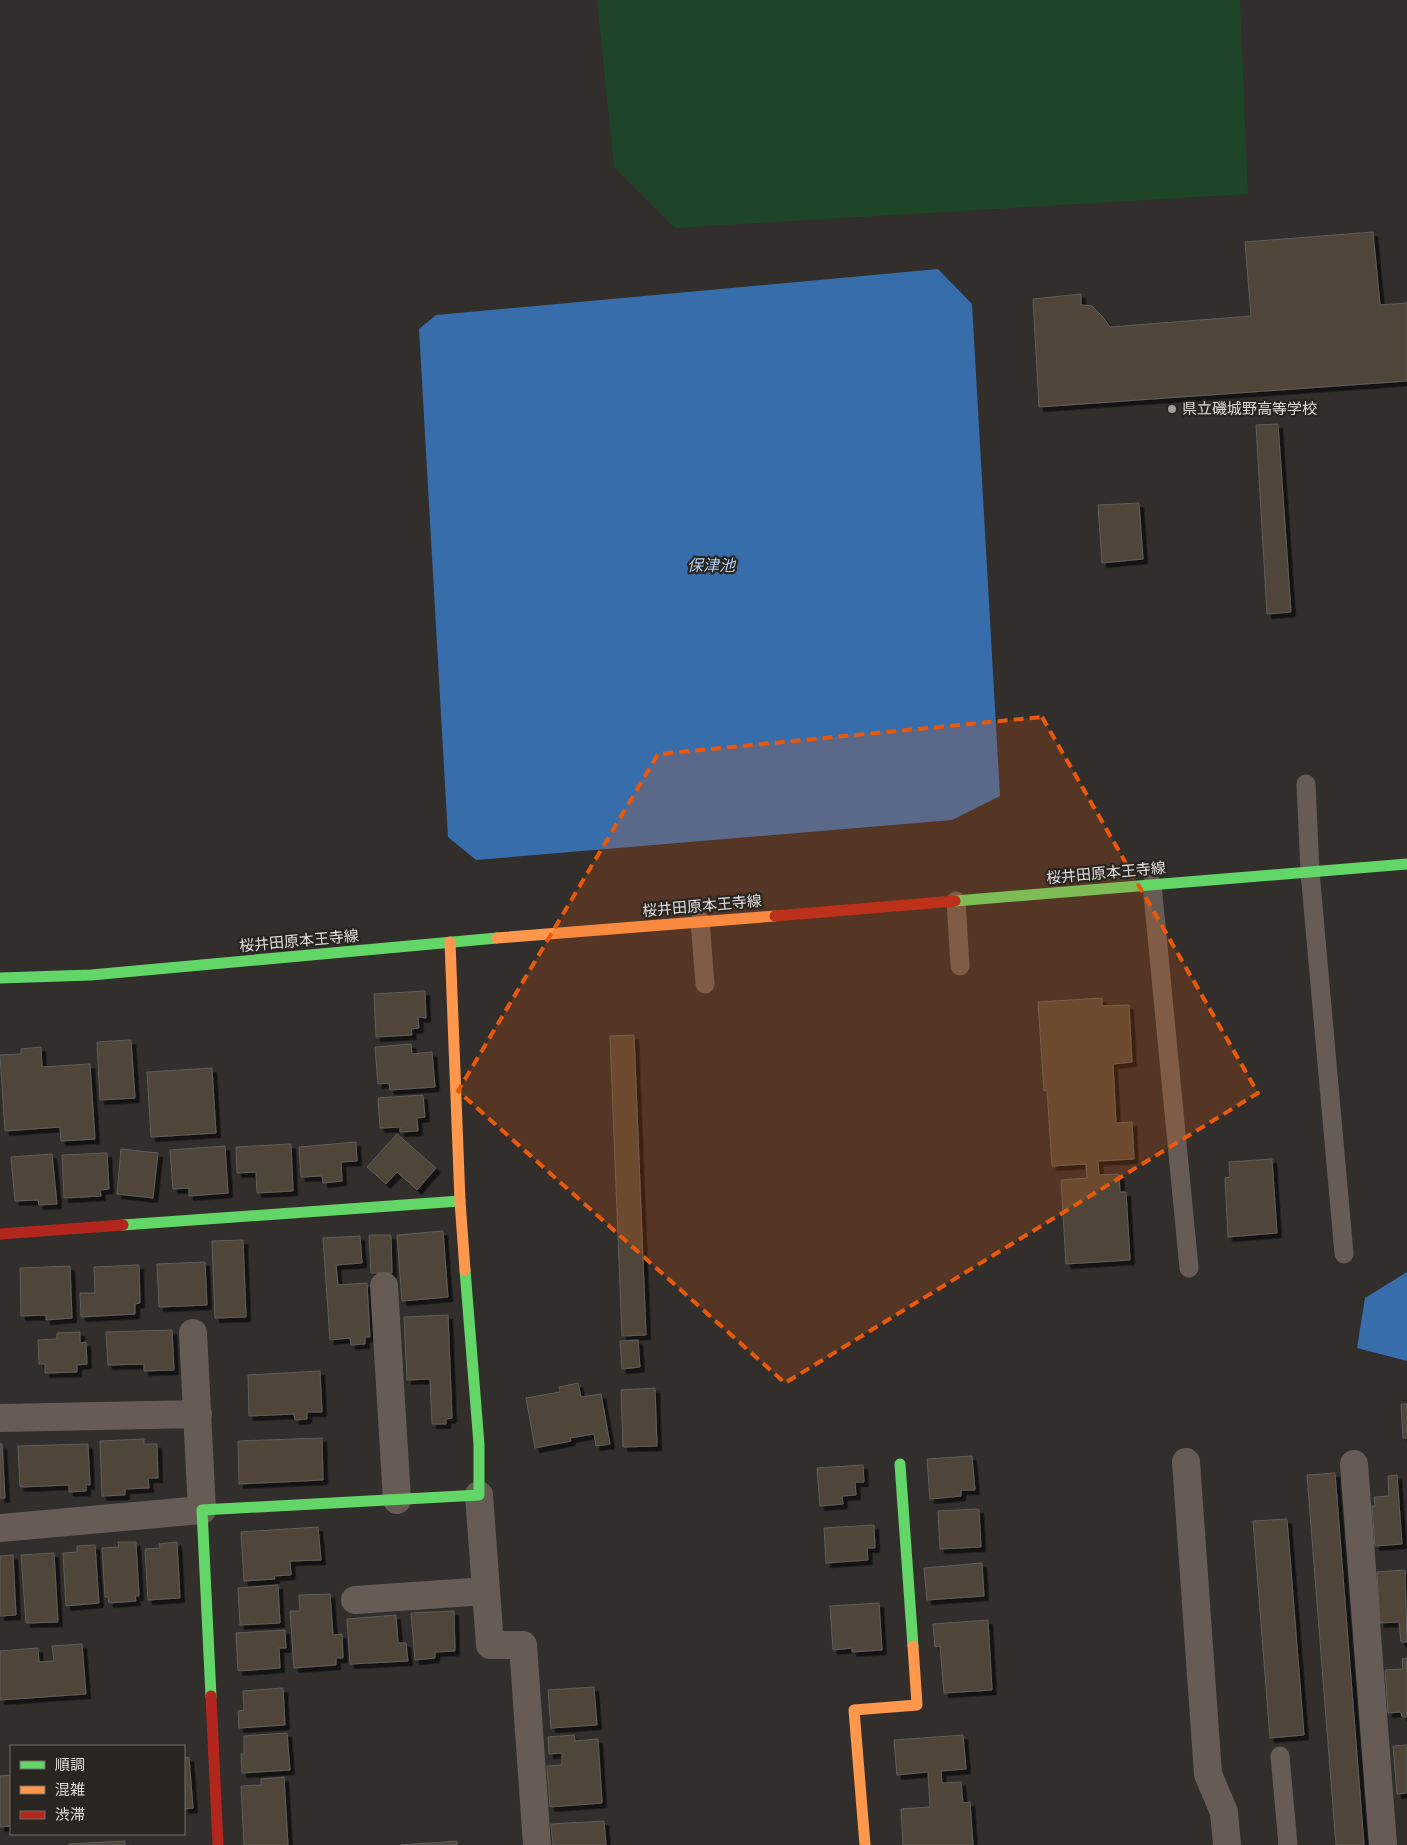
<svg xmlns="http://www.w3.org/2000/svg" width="1407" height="1845" font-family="'Varela Round','Noto Sans JP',sans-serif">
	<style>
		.green { fill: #1e4527 }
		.water { fill: #386dab }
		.building { fill: #504438; stroke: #605e5c; filter: url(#shadow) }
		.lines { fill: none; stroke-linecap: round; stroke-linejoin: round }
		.lane { stroke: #675c55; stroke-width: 19 }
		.street { stroke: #675c55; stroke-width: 28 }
		.fast { stroke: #63d668; stroke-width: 11 }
		.slow { stroke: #ff974d; stroke-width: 11 }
		.jam { stroke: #b3261e; stroke-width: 11 }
		.marked { fill: #e8590c; fill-opacity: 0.2; stroke: #e8590c; stroke-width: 4; stroke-dasharray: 10 6; stroke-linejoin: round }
		.poi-dot { fill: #a39f9d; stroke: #292520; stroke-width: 2 }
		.labels { text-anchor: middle; stroke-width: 4.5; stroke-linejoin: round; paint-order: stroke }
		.poi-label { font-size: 15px; fill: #e0dcda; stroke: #292520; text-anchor: start }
		.street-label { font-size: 15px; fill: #e0dcda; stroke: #292520 }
		.water-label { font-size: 16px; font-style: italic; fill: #b1cef4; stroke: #292520 }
	</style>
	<defs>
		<filter id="shadow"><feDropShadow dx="4.5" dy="4.5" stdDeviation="0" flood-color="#0009"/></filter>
	</defs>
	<rect width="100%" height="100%" fill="#312e2c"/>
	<path class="green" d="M 597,0 L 1240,0 L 1248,194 L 675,228 L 614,167 Z"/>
	<path class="water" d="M 938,269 L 972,304 L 1000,796 L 952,820 L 476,860 L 448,837 L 419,329 L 436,315 Z
		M 1407,1272 L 1407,1361 L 1357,1348 L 1365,1298 Z"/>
	<path class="building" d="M 1373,232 L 1380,305 L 1407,303 L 1407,381 L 1039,407 L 1033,299 L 1081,294 L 1081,305 L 1092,306 L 1102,316 L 1110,327 L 1251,316 L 1245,242 Z
		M 1278,424 L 1291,612 L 1267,614 L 1256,425 Z
		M 1139,503 L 1143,559 L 1102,563 L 1098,505 Z
		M 425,991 L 426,1018 L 418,1017 L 419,1028 L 411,1029 L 412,1035 L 376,1037 L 374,994 Z
		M 1102,998 L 1102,1006 L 1129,1005 L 1132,1062 L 1113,1064 L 1116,1123 L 1132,1122 L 1134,1159 L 1098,1161 L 1099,1175 L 1119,1174 L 1120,1192 L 1126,1192 L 1130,1260 L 1066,1264 L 1061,1180 L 1087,1178 L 1086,1164 L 1052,1166 L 1047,1090 L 1044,1091 L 1038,1002 Z
		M 634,1035 L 646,1335 L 622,1336 L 610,1036 Z
		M 131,1040 L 135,1098 L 100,1100 L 97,1042 Z
		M 411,1044 L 412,1054 L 432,1052 L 435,1087 L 390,1090 L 389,1083 L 378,1084 L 375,1047 Z
		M 41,1047 L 42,1067 L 90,1064 L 95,1139 L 61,1141 L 60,1127 L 5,1131 L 0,1055 L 21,1054 L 21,1049 Z
		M 212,1068 L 216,1133 L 151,1137 L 147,1072 Z
		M 423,1095 L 425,1117 L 417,1118 L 418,1131 L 400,1132 L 400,1127 L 380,1128 L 378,1098 Z
		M 397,1134 L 436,1168 L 417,1190 L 397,1172 L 386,1184 L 367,1167 Z
		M 356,1142 L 357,1161 L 341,1162 L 342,1181 L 323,1183 L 322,1176 L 301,1177 L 299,1147 Z
		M 291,1144 L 293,1191 L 257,1193 L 256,1172 L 237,1173 L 236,1147 Z
		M 225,1146 L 228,1193 L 189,1196 L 189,1188 L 173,1189 L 170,1150 Z
		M 121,1149 L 158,1153 L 153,1198 L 117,1194 Z
		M 107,1153 L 109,1189 L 100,1190 L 101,1196 L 64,1198 L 62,1155 Z
		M 52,1154 L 57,1204 L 39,1205 L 38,1200 L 15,1201 L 11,1157 Z
		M 1272,1159 L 1277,1233 L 1228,1237 L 1225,1178 L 1230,1177 L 1229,1162 Z
		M 443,1231 L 448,1297 L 402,1301 L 397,1235 Z
		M 369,1235 L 391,1235 L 392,1273 L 371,1273 Z
		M 360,1236 L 362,1263 L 336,1265 L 338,1285 L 367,1283 L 370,1337 L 365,1337 L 365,1344 L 351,1345 L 350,1338 L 330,1340 L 323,1238 Z
		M 243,1240 L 246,1317 L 215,1318 L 212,1241 Z
		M 205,1262 L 207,1305 L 159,1307 L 157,1264 Z
		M 139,1265 L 140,1303 L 135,1304 L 135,1314 L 81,1317 L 80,1293 L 95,1293 L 94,1267 Z
		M 70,1266 L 72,1318 L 46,1320 L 46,1315 L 21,1316 L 20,1268 Z
		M 448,1315 L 452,1418 L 446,1419 L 446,1424 L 432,1424 L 430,1379 L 407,1380 L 404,1317 Z
		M 172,1330 L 174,1370 L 144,1371 L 144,1364 L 108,1365 L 106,1332 Z
		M 80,1332 L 80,1343 L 86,1342 L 87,1364 L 77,1365 L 77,1372 L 45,1373 L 45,1364 L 39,1364 L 38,1340 L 57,1339 L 57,1333 Z
		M 638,1340 L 640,1367 L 622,1369 L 620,1341 Z
		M 320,1371 L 322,1412 L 307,1412 L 307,1419 L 295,1420 L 294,1414 L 249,1416 L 248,1375 Z
		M 578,1383 L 581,1397 L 601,1394 L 610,1444 L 596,1446 L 594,1434 L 570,1438 L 571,1441 L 535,1448 L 526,1398 L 560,1392 L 559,1387 Z
		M 655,1388 L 657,1446 L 623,1447 L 621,1390 Z
		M 1401,1404 L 1407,1404 L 1407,1438 L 1403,1438 Z
		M 322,1438 L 323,1480 L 239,1484 L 238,1441 Z
		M 144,1439 L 144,1444 L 157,1444 L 158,1478 L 148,1478 L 149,1488 L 125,1489 L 125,1495 L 102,1496 L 100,1441 Z
		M 0,1444 L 2,1444 L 5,1498 L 0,1498 Z
		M 88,1444 L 90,1485 L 86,1484 L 86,1491 L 69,1492 L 69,1485 L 20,1487 L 18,1446 Z
		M 972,1456 L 975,1490 L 961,1490 L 961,1496 L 930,1499 L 927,1459 Z
		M 863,1465 L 864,1482 L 855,1482 L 856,1495 L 842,1496 L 843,1504 L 820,1506 L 817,1468 Z
		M 1335,1473 L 1364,1845 L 1336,1845 L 1307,1475 Z
		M 1397,1475 L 1402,1544 L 1375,1546 L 1372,1506 L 1375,1506 L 1374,1497 L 1389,1496 L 1388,1476 Z
		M 979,1509 L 981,1547 L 940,1549 L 938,1511 Z
		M 1287,1519 L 1304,1735 L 1270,1738 L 1253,1521 Z
		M 874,1525 L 875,1548 L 867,1548 L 868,1560 L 826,1563 L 824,1528 Z
		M 318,1527 L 321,1560 L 290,1561 L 291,1575 L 274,1576 L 275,1579 L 244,1581 L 241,1532 Z
		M 118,1542 L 136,1542 L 139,1596 L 135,1596 L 136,1601 L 109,1603 L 108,1597 L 105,1597 L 102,1548 L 119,1547 Z
		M 177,1542 L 180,1598 L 148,1600 L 145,1549 L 160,1548 L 159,1544 Z
		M 95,1545 L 99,1603 L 66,1606 L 63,1553 L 77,1552 L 77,1546 Z
		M 54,1553 L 58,1622 L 26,1623 L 21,1555 Z
		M 13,1555 L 16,1615 L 0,1616 L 0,1556 Z
		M 982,1563 L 984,1596 L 927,1600 L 924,1568 Z
		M 1405,1570 L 1407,1642 L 1401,1642 L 1399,1622 L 1380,1623 L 1377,1572 Z
		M 278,1585 L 280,1623 L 240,1625 L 238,1588 Z
		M 330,1594 L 333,1635 L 342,1634 L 343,1658 L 336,1658 L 336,1665 L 294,1668 L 290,1611 L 300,1611 L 299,1595 Z
		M 879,1603 L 882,1650 L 852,1652 L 852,1648 L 833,1650 L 830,1606 Z
		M 454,1611 L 455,1651 L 435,1652 L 435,1658 L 415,1660 L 411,1613 Z
		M 396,1615 L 398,1643 L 406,1643 L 408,1661 L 350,1664 L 347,1619 Z
		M 988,1620 L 992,1690 L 944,1693 L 940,1646 L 935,1647 L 933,1624 Z
		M 285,1630 L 286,1648 L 279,1648 L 280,1668 L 238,1671 L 236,1633 Z
		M 82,1644 L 86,1694 L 0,1700 L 0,1651 L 38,1648 L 39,1662 L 54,1661 L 52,1646 Z
		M 1407,1658 L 1407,1717 L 1402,1717 L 1401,1712 L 1388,1713 L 1385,1670 L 1403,1669 L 1402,1659 Z
		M 594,1687 L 597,1725 L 551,1728 L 548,1690 Z
		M 283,1688 L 285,1725 L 239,1728 L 238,1711 L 244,1710 L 243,1691 Z
		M 287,1733 L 290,1770 L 242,1773 L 241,1754 L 244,1754 L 244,1736 Z
		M 574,1735 L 575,1741 L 598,1739 L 602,1803 L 550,1807 L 547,1766 L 562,1765 L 562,1753 L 549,1754 L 548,1737 Z
		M 963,1735 L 966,1769 L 941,1771 L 942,1783 L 961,1782 L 963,1803 L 970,1802 L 973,1845 L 903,1845 L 901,1809 L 930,1807 L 928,1772 L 897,1775 L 894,1740 Z
		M 1407,1745 L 1407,1793 L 1397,1794 L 1393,1746 Z
		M 189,1757 L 193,1808 L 184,1809 L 184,1758 Z
		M 11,1775 L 11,1826 L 0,1827 L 0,1776 Z
		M 284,1777 L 288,1845 L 244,1845 L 241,1786 L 261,1785 L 261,1779 Z
		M 604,1821 L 606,1845 L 553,1845 L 551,1824 Z
		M 125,1841 L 125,1845 L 69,1845 L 69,1844 Z
		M 457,1841 L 457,1845 L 401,1845 Z"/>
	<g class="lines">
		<path class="lane" d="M 1306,784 L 1310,872 L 1344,1254
			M 1152,884 L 1189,1268
			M 956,901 L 960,966
			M 700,921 L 705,984
			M 1280,1756 L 1288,1845"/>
		<path class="street" d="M 384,1286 L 397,1500
			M 0,1418 L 198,1414
			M 1186,1462 L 1208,1774 L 1224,1812 L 1227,1845
			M 1354,1464 L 1383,1845
			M 479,1495 L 490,1645 L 523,1645 L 537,1845
			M 0,1528 L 202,1510 L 193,1333
			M 355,1600 L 486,1591"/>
		<path class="fast" d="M 955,901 L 1407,864
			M 0,978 L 91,975 L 497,938
			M 123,1225 L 460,1201
			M 900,1464 L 913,1646
			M 211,1696 L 202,1510 L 479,1495 L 479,1444 L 465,1270"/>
		<path class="slow" d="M 497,938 L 775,916
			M 450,942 L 460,1201 L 465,1270
			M 865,1845 L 854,1710 L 917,1705 L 913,1646"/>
		<path class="jam" d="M 775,916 L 955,901
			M 0,1234 L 123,1225
			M 211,1696 L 218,1845"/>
	</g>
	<path class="marked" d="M 1042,717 L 1258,1093 L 785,1383 L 458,1091 L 658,754 Z"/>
	<circle class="poi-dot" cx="1172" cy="409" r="5"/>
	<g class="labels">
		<g class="poi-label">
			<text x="1182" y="414">県立磯城野高等学校</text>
		</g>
		<g class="street-label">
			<text transform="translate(1106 873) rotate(-5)" y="5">桜井田原本王寺線</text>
			<text transform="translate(702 906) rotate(-5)" y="5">桜井田原本王寺線</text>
			<text transform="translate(299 941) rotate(-5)" y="5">桜井田原本王寺線</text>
		</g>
		<g class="water-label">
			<text x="711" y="571">保津池</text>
		</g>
	</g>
	<rect x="10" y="1745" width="175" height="90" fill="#292520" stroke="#726e6a"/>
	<rect x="20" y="1761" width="25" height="8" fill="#63d668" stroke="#726e6a"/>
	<text x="55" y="1770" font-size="15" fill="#e0dcda">順調</text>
	<rect x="20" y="1786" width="25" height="8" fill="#ff974d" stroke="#726e6a"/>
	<text x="55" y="1795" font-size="15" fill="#e0dcda">混雑</text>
	<rect x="20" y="1811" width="25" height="8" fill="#b3261e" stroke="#726e6a"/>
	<text x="55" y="1820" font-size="15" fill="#e0dcda">渋滞</text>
</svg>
